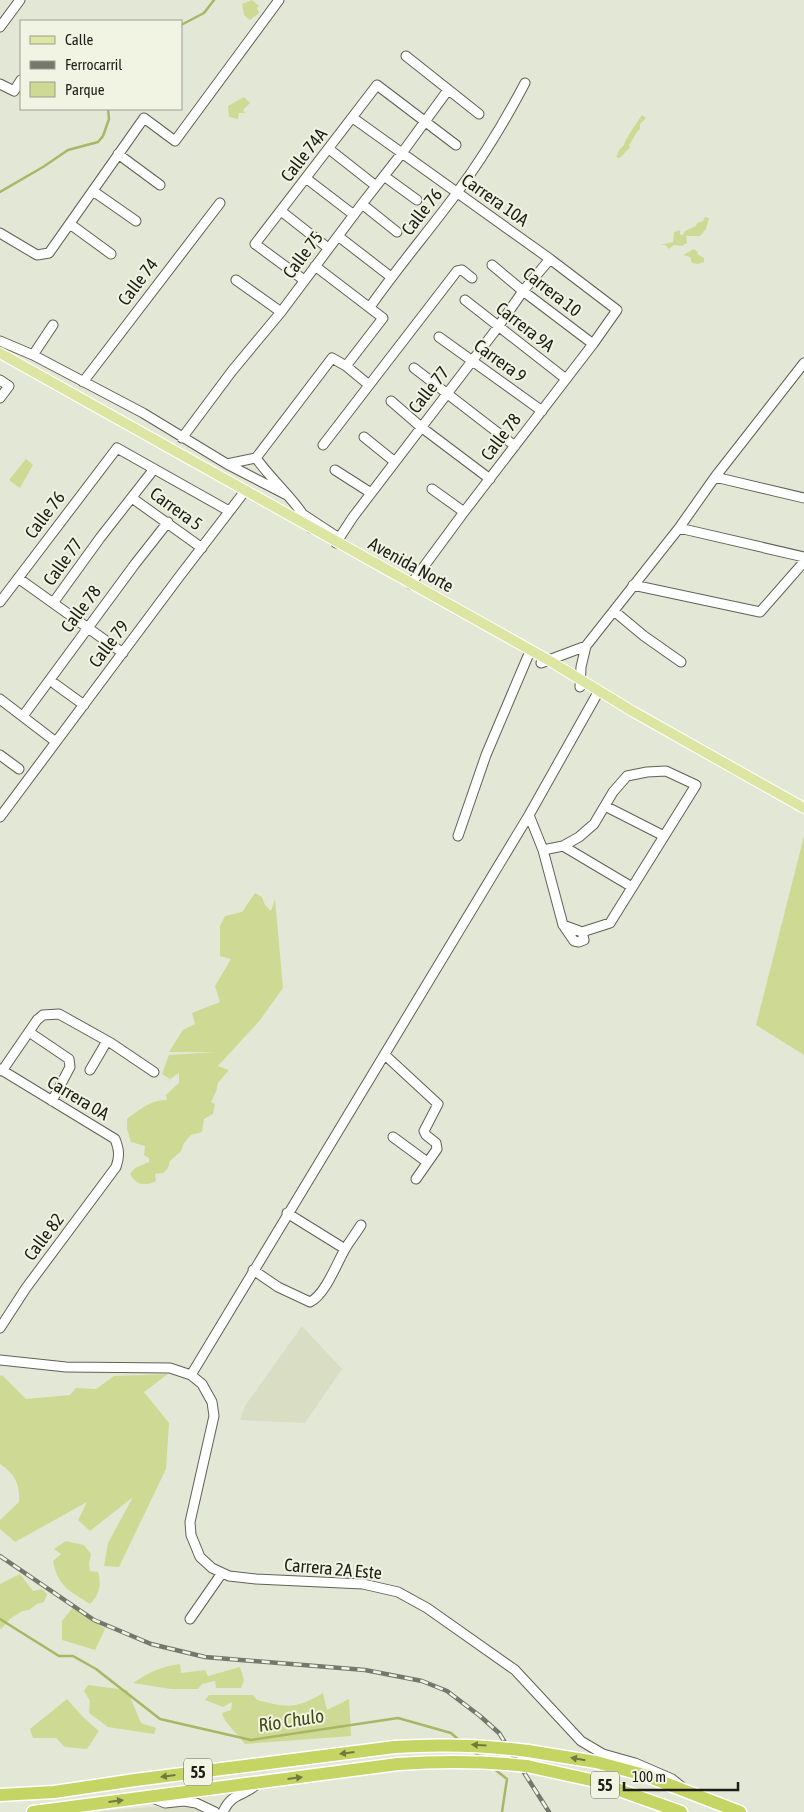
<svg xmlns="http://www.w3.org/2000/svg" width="804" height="1812" font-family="'Asap Condensed',sans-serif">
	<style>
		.built { fill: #d8ddc4 }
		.green { fill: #ceda93 }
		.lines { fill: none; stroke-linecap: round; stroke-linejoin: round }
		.stream { stroke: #a9b665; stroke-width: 2.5 }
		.minor-casing { stroke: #5f6254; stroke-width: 11 }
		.major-casing { stroke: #fff; stroke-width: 12 }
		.highway-casing { stroke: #fff; stroke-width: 15 }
		.minor { stroke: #fff; stroke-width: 9 }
		.major { stroke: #dce6a2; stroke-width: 10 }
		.highway { stroke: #c5d564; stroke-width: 12 }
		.rail-casing { stroke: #75776c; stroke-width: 4.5 }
		.rail { stroke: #f1f4e3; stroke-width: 2.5; stroke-dasharray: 8; stroke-linecap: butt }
		.highway-bridge-casing { stroke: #fff; stroke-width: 15; stroke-linecap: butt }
		.highway-bridge { stroke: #c5d564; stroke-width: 12 }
		.oneway { fill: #717a3e }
		.labels { text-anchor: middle; stroke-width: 4; stroke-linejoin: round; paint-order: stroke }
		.shield { fill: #f1f4e3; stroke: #5d5e55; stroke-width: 1 }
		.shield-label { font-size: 16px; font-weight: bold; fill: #1d1e18 }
		.street-label { font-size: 18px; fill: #1d1e18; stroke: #f1f4e3 }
		.water-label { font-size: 19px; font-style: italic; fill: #454c10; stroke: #f1f4e3 }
	</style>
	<rect width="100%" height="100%" fill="#e3e7d6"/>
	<path class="built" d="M 302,1326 L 342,1369 L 305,1423 L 240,1420 L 245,1406 Z
		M 148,1807 L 191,1808 L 206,1812 L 95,1812 Z"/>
	<path class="green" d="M 252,0 L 259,6 L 257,8 L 259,13 L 250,20 L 244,15 L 242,4 Z
		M 244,97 L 250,103 L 243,110 L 245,113 L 239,113 L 238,119 L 229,117 L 228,106 Z
		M 642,115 L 646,118 L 640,124 L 640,129 C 634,134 634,139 629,145 L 630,148 C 625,150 624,156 619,158 L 616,157 L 620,149 L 624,145 C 625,139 638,121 642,115 Z
		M 705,217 L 709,218 L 706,229 L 700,236 L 686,236 L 687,243 L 682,246 L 674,245 L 669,249 L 665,245 L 660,245 L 673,242 L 674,232 L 680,230 L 680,234 L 682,236 L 685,231 L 696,226 L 697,223 L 703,221 Z
		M 694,249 L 698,252 L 697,254 L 704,258 L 704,262 L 698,264 L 692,263 L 690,257 L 683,255 Z
		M 26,459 L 33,465 L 20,488 L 9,480 Z
		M 804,836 L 804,1055 L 756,1025 Z
		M 255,893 L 262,897 L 265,905 L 271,911 L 275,899 L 283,988 L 260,1020 L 218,1066 L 229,1070 L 218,1083 L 216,1092 L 211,1102 L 215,1104 L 213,1114 L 204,1119 L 202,1132 L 191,1135 L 184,1143 L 181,1151 L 170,1161 L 168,1168 L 163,1173 L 155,1174 L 156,1181 C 145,1187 136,1185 130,1174 L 135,1168 L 149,1162 L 149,1158 L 144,1155 L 145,1146 L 131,1142 L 127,1129 L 127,1119 C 139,1110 152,1099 167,1100 L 166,1095 L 179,1083 L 179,1073 L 170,1079 L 162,1074 L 169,1055 L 216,1052 L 169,1052 L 183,1030 L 195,1024 L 192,1013 L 220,1002 L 215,986 L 231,959 L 220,956 L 220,926 L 225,916 L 242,912 Z
		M 168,1374 L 144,1392 L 169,1423 L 166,1469 L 119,1567 L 104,1566 L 108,1543 L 133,1497 L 90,1531 L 78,1520 L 87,1502 L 15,1542 L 0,1529 L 0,1520 L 19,1502 C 20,1484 15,1474 0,1464 L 0,1376 L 2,1375 L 26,1399 L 70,1395 L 76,1388 L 96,1389 L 114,1376 Z
		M 66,1541 L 84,1545 L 91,1554 L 89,1564 L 90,1571 L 98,1572 C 102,1585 99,1595 90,1604 C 70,1591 58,1587 53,1561 L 61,1554 L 54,1549 Z
		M 20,1574 L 33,1591 L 42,1589 L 47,1594 L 44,1602 L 37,1604 L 29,1610 L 22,1611 L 10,1619 L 1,1629 L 0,1628 L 0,1584 Z
		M 74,1606 L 105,1629 L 95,1650 L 62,1640 L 62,1621 Z
		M 180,1664 L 181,1673 L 205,1670 L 208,1676 L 240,1667 L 244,1680 L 241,1688 L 216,1688 L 215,1681 L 202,1684 L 198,1689 L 171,1689 L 133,1683 C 148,1673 162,1666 180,1664 Z
		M 88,1685 L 127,1690 L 141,1723 L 156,1728 L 154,1734 L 108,1727 L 89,1713 L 90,1701 L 84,1691 Z
		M 323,1693 L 327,1710 L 349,1699 L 351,1736 L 245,1744 C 238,1734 224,1723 222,1713 L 231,1710 L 232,1702 L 223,1707 L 205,1700 L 209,1695 L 253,1695 L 257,1700 C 288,1708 296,1709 323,1693 Z
		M 67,1699 L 83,1717 L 99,1731 L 87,1749 L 65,1747 L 56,1738 L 33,1738 L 30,1729 Z"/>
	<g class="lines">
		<path class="stream" d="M 181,25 L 204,13 L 214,0
			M 0,192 L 43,167 L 68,150 L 98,142 L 103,136 L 109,119 L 108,109
			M 0,1619 L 59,1656 L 73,1656 L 96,1669 L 160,1719 L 251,1740 L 398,1718 L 451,1733 L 460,1741
			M 472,1750 L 481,1758
			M 493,1768 L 507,1779 L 502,1812"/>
		<defs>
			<path id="minor" d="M 0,27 L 20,0
				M 406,56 L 479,114
				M 0,84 L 14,91 L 21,80
				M 353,118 L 550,259 L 617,310 L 593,344 L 464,512 L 411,584
				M 329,149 L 376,186
				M 118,154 L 160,185
				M 384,176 L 417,200
				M 307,179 L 354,215
				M 93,191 L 136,221
				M 362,204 L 397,232
				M 281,211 L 328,248
				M 70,224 L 111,254
				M 0,233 L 37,255 L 49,253 L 144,118 L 175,141 L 279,0
				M 338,236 L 391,277
				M 492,265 L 523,291 L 593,344
				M 315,266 L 383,318 L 346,366
				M 236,280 L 281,312
				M 304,280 L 255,244 L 377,85 L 456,145
				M 465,300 L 566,379
				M 370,307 C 397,268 428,232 456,194 C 482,159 505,121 525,83
				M 439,337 L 542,411
				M 0,341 L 33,355 L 143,413 L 227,464 L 285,494
				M 33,355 L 53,325
				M 414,368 L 515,446
				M 0,380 L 9,386 L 0,398
				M 83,382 L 220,203
				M 391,401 L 421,427 L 490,479
				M 364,437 L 395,462
				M 182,438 L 232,371 L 281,312 L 362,204 L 402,153 L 448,90
				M 323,445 L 457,271 L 462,270 L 472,278
				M 256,458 C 273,482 298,502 311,528
				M 227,464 L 256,458 L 332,358 L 346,366 L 369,385
				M 335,470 L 371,493
				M 715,477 L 804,498
				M 432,489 L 464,512
				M 132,498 L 202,548
				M 304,515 L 339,538
				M 679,528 L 804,557
				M 336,543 L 353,517 L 498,327 L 523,291 L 550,259
				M 18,578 L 123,653
				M 633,585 L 760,612 L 804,562
				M 0,602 L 117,448 L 229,511
				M 53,603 L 100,538 L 154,469
				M 614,611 L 644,636 L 681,662
				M 541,663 L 586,646
				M 55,684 L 84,705
				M 580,687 L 581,667 L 586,646 L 679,528 L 715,477 L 804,363
				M 0,699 L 56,742
				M 23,716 L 135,564 L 168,522
				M 0,755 L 19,769
				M 605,806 L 664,836
				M 529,815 L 543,850 L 563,925 L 574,941 L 579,942 L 584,940 L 582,932 L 563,925
				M 0,817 L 179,577 L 245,491
				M 458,836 L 486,755 L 528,656
				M 563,846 L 632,887
				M 543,850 L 563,846 L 579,837 L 594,824 L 613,792 L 627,776 L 647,772 L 666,771 L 696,785 L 610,923 L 582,932
				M 29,1032 L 69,1059 L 70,1067 L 52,1101
				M 385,1055 L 438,1104 L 424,1131 L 426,1135 L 436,1143 L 437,1149 L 416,1179
				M 0,1069 L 115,1139 C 119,1149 120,1156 116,1167 L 26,1288 L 0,1328
				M 90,1070 L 107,1041
				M 2,1071 L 37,1020 L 43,1015 L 59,1014 L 111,1043 L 154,1072
				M 393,1137 L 427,1162
				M 287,1213 L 345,1249
				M 253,1270 L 278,1287 L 310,1302 C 325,1295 337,1263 345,1249 C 350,1241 356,1233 361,1225
				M 0,1360 L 66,1367 L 170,1368 L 191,1375 L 202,1384 L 212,1402 L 214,1416 L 190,1522 L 191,1535 L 200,1557 L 212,1568 L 229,1576 L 256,1579 L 363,1584 L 398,1592 L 427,1608 L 515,1670 L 581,1741 L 603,1754 L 635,1763 L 672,1779 L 683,1788
				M 191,1375 L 529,815 L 596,696
				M 190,1619 L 222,1573
				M 150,1797 L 165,1803 L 184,1801 L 196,1803 L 215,1812
				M 223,1812 C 232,1791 246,1797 259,1782"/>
			<path id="major" d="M 0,353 L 550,661 L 632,711 L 804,808"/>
			<path id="highway" d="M 528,1751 L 596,1762 L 644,1775 L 740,1812
				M 527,1766 L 591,1780 L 681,1812
				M 0,1795 L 54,1792 L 135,1780 L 395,1747
				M 33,1812 L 398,1764"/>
		</defs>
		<use href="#minor" class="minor-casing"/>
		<use href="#major" class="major-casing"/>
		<use href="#highway" class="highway-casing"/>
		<use href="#minor" class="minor"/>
		<use href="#major" class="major"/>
		<use href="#highway" class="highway"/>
		<defs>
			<path id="rail" d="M 0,1556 L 94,1620 L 151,1644 L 205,1657 L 365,1670 L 422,1681 L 447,1691 L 480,1716 L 499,1733 L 549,1812"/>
		</defs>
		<use href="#rail" class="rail-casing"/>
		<use href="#rail" class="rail"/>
		<defs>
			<path id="highway-bridge" d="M 395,1747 C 441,1744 482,1745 528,1751
				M 398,1764 C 441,1761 483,1761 527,1766"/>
		</defs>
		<use href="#highway-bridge" class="highway-bridge-casing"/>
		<use href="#highway-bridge" class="highway-bridge"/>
	</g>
	<defs><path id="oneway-solid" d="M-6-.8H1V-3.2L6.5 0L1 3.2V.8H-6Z" transform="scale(1.25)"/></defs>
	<g class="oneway">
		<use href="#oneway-solid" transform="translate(479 1745) rotate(-177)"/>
		<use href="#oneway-solid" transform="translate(347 1753) rotate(173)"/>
		<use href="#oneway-solid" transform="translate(578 1759) rotate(-170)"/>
		<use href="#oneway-solid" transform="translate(168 1776) rotate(173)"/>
		<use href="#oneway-solid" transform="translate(295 1778) rotate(-7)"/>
		<use href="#oneway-solid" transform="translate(116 1801) rotate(-7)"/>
	</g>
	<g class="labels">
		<g class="shield">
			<rect x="184" y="1758.5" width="28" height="27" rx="4"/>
			<rect x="591" y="1771.5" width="28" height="27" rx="4"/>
		</g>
		<g class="shield-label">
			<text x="198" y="1778">55</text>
			<text x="605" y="1791">55</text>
		</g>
		<g class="street-label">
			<text transform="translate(304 155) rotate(-52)" y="6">Calle 74A</text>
			<text transform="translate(495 200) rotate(35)" y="6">Carrera 10A</text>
			<text transform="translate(422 212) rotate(-52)" y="6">Calle 76</text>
			<text transform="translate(303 255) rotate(-53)" y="6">Calle 75</text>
			<text transform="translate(138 282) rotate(-53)" y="6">Calle 74</text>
			<text transform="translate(552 292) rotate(38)" y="6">Carrera 10</text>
			<text transform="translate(525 327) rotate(38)" y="6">Carrera 9A</text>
			<text transform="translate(500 361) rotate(36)" y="6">Carrera 9</text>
			<text transform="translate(429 390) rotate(-52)" y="6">Calle 77</text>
			<text transform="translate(501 437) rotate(-53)" y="6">Calle 78</text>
			<text transform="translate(176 509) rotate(36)" y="6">Carrera 5</text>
			<text transform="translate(45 515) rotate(-53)" y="6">Calle 76</text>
			<text transform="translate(63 562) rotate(-54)" y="6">Calle 77</text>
			<text transform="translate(411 565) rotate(29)" y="6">Avenida Norte</text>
			<text transform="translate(81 609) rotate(-53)" y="6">Calle 78</text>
			<text transform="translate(109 644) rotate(-53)" y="6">Calle 79</text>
			<text transform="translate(78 1098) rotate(31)" y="6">Carrera 0A</text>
			<text transform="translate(44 1237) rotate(-53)" y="6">Calle 82</text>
			<text transform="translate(333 1569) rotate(5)" y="6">Carrera 2A Este</text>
		</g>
		<g class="water-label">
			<text transform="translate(291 1720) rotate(-9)" y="7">Río Chulo</text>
		</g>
	</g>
	<rect x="20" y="20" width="162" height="90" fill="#f1f4e3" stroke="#9c9e92"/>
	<rect x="30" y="36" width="25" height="8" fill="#dce6a2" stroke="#9c9e92"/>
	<text x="65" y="45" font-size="15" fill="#1d1e18">Calle</text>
	<rect x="30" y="61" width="25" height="8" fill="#75776c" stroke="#9c9e92"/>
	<text x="65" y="70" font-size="15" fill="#1d1e18">Ferrocarril</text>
	<rect x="30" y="82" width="25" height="15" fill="#ceda93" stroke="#9c9e92"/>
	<text x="65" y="95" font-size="15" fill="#1d1e18">Parque</text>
	<path d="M624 1782v8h114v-8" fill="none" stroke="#1d1e18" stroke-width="2.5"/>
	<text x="632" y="1782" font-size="15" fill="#1d1e18" stroke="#f1f4e3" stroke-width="4" paint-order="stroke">100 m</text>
</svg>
